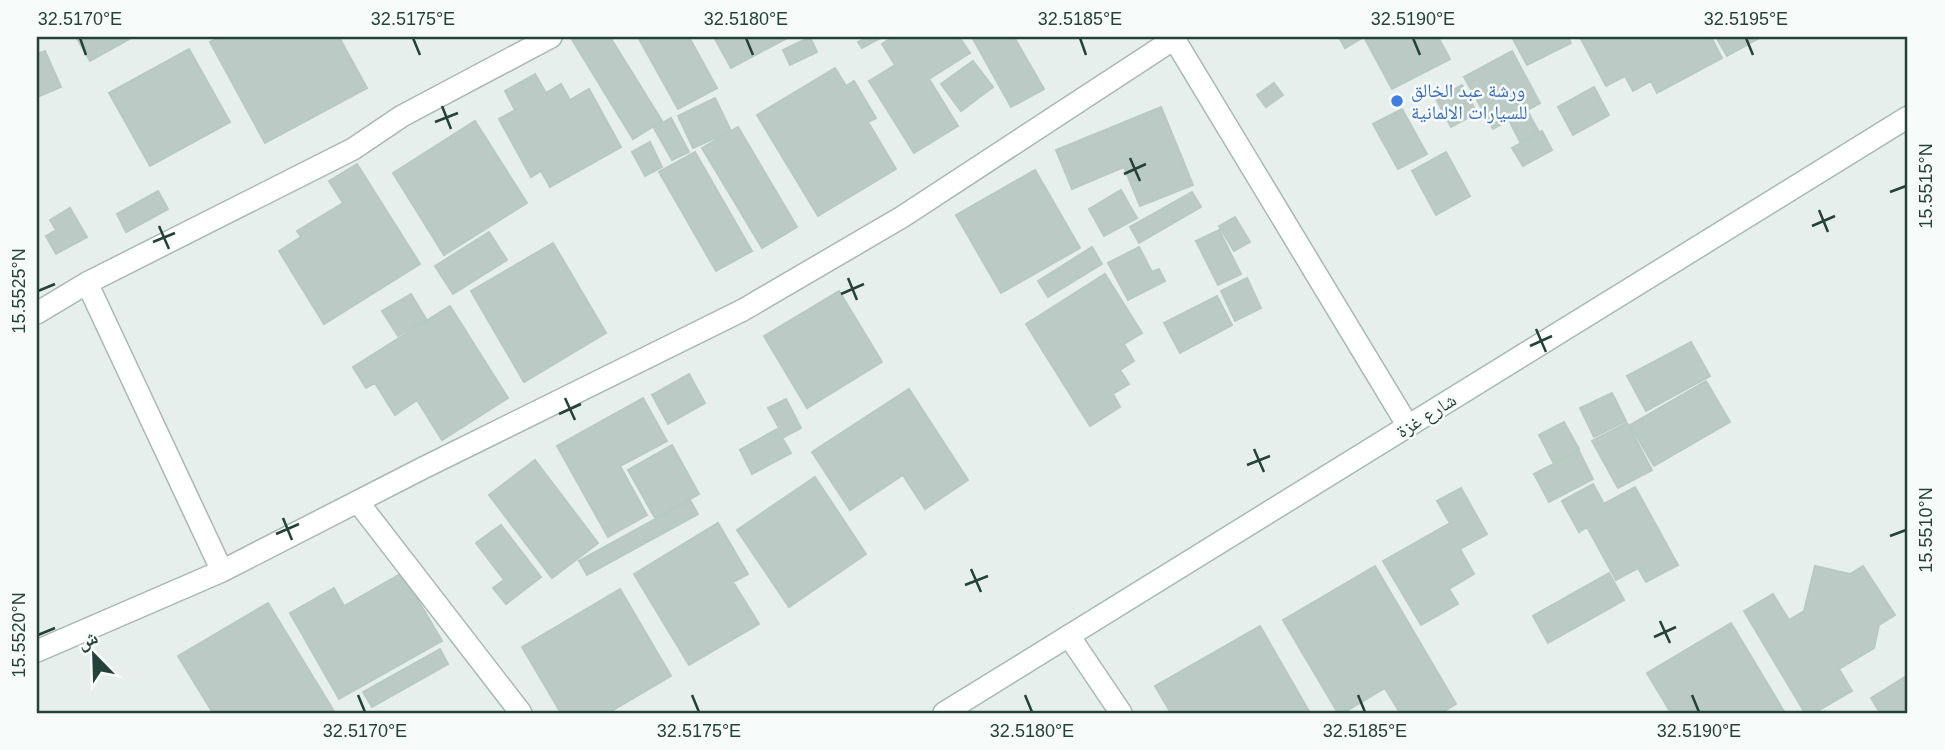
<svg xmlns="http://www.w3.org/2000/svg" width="1945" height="750" font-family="Helvetica,'Noto Naskh Arabic',sans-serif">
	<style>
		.building { fill: #bbcac4; stroke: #b8c9c2; stroke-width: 2 }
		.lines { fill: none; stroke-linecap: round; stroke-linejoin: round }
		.street-casing { stroke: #a8b8b2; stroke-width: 24 }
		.secondary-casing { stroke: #a4bbb3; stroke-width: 24 }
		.street { stroke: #fff; stroke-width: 21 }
		.secondary { stroke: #fff; stroke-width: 21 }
		.ticks { fill: none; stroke: #24423a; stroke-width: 2.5 }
		.shop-dot { fill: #3f7fe0; stroke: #f7fbf9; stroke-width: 2.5 }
		.labels { text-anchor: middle; stroke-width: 5; stroke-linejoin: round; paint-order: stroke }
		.shop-label { font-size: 19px; fill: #366cbe; stroke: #f7fbf9; text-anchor: start }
		.street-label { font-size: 19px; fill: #24423a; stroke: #f7fbf9 }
		.neatline { fill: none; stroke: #24423a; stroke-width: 2.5 }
		.ticks-label { font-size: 18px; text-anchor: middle; fill: #24423a }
	</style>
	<rect width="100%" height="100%" fill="#e6efeb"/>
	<path class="building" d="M 76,37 L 133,37 L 90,61 Z
		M 220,37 L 339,37 L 367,88 L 265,143 L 210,42 Z
		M 573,37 L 610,37 L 662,121 L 633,139 L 571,38 Z
		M 638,37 L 689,37 L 717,88 L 678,109 Z
		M 714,37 L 789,37 L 731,68 Z
		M 810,37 L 817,52 L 790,65 L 783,50 Z
		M 867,37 L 882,37 L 862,48 L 858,42 Z
		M 893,37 L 959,37 L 970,53 L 929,79 L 958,126 L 914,153 L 869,81 L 895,65 L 882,44 Z
		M 972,37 L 1014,37 L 1044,89 L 1011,107 Z
		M 1339,37 L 1361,37 L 1362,38 L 1345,48 Z
		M 1364,37 L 1438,37 L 1450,59 L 1392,89 Z
		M 1512,37 L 1568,37 L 1571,43 L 1527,65 Z
		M 1580,37 L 1711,37 L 1722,58 L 1657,93 L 1651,81 L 1633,91 L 1625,76 L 1606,86 Z
		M 1716,37 L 1761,37 L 1727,56 Z
		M 189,49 L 230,122 L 150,166 L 109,93 Z
		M 45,51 L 61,87 L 37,97 L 37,54 Z
		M 1512,51 L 1540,103 L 1493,129 L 1464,77 Z
		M 973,61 L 993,87 L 961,111 L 941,84 Z
		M 835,68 L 846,86 L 854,81 L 876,118 L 868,122 L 896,169 L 818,216 L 757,115 Z
		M 535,74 L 546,93 L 561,84 L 570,100 L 589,89 L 621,147 L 550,187 L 541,171 L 531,177 L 499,119 L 515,110 L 505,91 Z
		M 1274,83 L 1283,95 L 1266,107 L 1257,95 Z
		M 1462,85 L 1477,113 L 1451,127 L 1436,99 Z
		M 1594,87 L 1609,115 L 1573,135 L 1558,107 Z
		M 715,98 L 731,131 L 693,148 L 678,116 Z
		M 1161,107 L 1193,185 L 1140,206 L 1124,167 L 1072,189 L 1056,150 Z
		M 1402,109 L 1427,154 L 1398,169 L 1373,124 Z
		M 1528,112 L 1539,132 L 1520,142 L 1510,122 Z
		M 671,118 L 689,152 L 672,160 L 654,128 Z
		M 475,121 L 527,203 L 444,255 L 393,173 Z
		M 738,127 L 797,227 L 762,248 L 702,148 Z
		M 1542,131 L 1552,150 L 1523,166 L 1512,148 Z
		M 650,142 L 662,167 L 645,176 L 632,152 Z
		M 695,152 L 752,251 L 716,271 L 659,172 Z
		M 1446,152 L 1470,196 L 1436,215 L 1412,171 Z
		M 357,164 L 420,264 L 324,324 L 279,251 L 301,237 L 297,231 L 343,203 L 329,181 Z
		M 1035,170 L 1080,248 L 1001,293 L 956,215 Z
		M 1121,190 L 1137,218 L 1104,236 L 1089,209 Z
		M 158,191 L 168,209 L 126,232 L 117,214 Z
		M 1192,192 L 1201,207 L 1139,243 L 1130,227 Z
		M 70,208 L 87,237 L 56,254 L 46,236 L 56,230 L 50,220 Z
		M 1235,217 L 1250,242 L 1234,251 L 1219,226 Z
		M 1219,230 L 1241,274 L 1218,285 L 1196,241 Z
		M 489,232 L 507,260 L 453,294 L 435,266 Z
		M 553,243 L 606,333 L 524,382 L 471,291 Z
		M 1092,247 L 1102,264 L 1048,297 L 1038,281 Z
		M 1139,247 L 1152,272 L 1159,269 L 1165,281 L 1128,300 L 1108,263 Z
		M 1105,274 L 1142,333 L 1124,344 L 1134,361 L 1120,370 L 1129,384 L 1113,394 L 1120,407 L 1090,426 L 1026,324 Z
		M 1247,278 L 1261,308 L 1235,321 L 1221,291 Z
		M 839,291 L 882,362 L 807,408 L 764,336 Z
		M 411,294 L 426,319 L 398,336 L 382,311 Z
		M 1217,296 L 1232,325 L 1180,353 L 1164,323 Z
		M 450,306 L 508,398 L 442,440 L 417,400 L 395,415 L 375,383 L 366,388 L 353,367 Z
		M 1691,342 L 1710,376 L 1646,411 L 1627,376 Z
		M 689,374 L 705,403 L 668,424 L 652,395 Z
		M 1706,381 L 1730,422 L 1654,466 L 1630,425 Z
		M 909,389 L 968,480 L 925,509 L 903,475 L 850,510 L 812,452 Z
		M 1612,393 L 1626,421 L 1594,437 L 1580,408 Z
		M 643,398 L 667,441 L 620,466 L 647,515 L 608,537 L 557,446 Z
		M 786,399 L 801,428 L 784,437 L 768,408 Z
		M 1564,422 L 1579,449 L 1553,462 L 1539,435 Z
		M 1627,423 L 1652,470 L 1618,488 L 1592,441 Z
		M 777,429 L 791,453 L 752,474 L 740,450 Z
		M 672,445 L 699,494 L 655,518 L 628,470 Z
		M 1579,451 L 1593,479 L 1549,502 L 1534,474 Z
		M 535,460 L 598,543 L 552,578 L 489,495 Z
		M 815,477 L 866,554 L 789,607 L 737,530 Z
		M 1593,484 L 1604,504 L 1635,487 L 1678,565 L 1646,582 L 1638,568 L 1616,580 L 1587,527 L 1579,532 L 1562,501 Z
		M 1461,488 L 1487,534 L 1460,549 L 1474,574 L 1449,589 L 1458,604 L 1421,625 L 1383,561 L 1450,523 L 1437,501 Z
		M 690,500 L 698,514 L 587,575 L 579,561 Z
		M 718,523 L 748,574 L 733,582 L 759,624 L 689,665 L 634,574 Z
		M 501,525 L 541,577 L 506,604 L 493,588 L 504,580 L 476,543 Z
		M 1375,566 L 1456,704 L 1441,713 L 1400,713 L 1385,688 L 1343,713 L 1338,713 L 1283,620 Z
		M 1815,566 L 1850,574 L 1863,566 L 1895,615 L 1879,625 L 1874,648 L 1839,669 L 1852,691 L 1814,713 L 1805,713 L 1744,611 L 1773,594 L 1789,620 L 1804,611 Z
		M 402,573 L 442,641 L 339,699 L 290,613 L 334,588 L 344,606 Z
		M 1609,573 L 1624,600 L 1548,643 L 1533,616 Z
		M 620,589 L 671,676 L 608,713 L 561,713 L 522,647 Z
		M 268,603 L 335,713 L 213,713 L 178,656 Z
		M 1731,623 L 1785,713 L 1671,713 L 1647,673 Z
		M 1260,626 L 1310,713 L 1171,713 L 1155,686 Z
		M 440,649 L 448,664 L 372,707 L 363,692 Z
		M 1908,675 L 1908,713 L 1880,713 L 1871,698 Z"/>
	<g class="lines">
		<defs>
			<path id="street" d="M 1173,37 L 1408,426
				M 87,283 L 222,571
				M 37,313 L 87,283 L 353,149 L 402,116 L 551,37
				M 358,502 L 521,713
				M 1069,636 L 1121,713
				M 37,651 L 222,571 L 423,468 L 743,310 L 902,217 L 1177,37"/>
			<path id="secondary" d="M 944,713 L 1908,117"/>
		</defs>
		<use href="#street" class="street-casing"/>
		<use href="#secondary" class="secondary-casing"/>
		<use href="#street" class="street"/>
		<use href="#secondary" class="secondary"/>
	</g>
	<path class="ticks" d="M 80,38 L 86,55M 413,38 L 420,55M 746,38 L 753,55M 1080,38 L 1086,55M 1413,38 L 1420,55M 1746,38 L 1753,55M 442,106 L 451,129M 435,122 L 458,113M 1130,158 L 1140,181M 1124,174 L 1146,164M 1890,192 L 1906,186M 1819,210 L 1828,232M 159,226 L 169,249M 1812,226 L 1835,216M 153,242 L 175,233M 848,278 L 857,300M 38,291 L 55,284M 841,294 L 864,284M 1536,329 L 1546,352M 1530,346 L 1552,336M 565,398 L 575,420M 559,414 L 581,404M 1254,449 L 1264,472M 1247,465 L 1270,456M 283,518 L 292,540M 276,534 L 299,524M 1890,536 L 1906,530M 971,569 L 981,592M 965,585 L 988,576M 1660,621 L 1670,643M 38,635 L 55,628M 1654,637 L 1676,627M 358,695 L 365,712M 692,695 L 699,712M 1025,695 L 1032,712M 1358,695 L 1365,712M 1692,695 L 1699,712"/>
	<circle class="shop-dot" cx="1397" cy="101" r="7"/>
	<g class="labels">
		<g class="shop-label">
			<text x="1411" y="97">ورشة عبد الخالق<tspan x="1411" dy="22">للسيارات الالمانية</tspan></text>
		</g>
		<g class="street-label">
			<text transform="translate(1426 415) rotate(-32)" y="7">شارع غزة</text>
		</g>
	</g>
	<rect width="1945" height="750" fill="none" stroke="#f7fbf9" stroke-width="77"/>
	<g transform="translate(94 655) rotate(337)" stroke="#f7fbf9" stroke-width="5" paint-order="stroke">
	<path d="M0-5L12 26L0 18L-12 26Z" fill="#24423a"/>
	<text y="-10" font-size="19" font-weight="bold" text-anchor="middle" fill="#24423a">ش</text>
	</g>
	<rect x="38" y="38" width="1868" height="674" class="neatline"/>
	<g class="ticks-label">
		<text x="80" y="25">32.5170°E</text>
		<text x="413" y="25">32.5175°E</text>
		<text x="746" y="25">32.5180°E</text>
		<text x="1080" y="25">32.5185°E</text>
		<text x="1413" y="25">32.5190°E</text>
		<text x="1746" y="25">32.5195°E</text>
		<text transform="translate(1926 186) rotate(-90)" y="6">15.5515°N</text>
		<text transform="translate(19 291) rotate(-90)" y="6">15.5525°N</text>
		<text transform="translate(1926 530) rotate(-90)" y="6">15.5510°N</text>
		<text transform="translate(19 635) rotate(-90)" y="6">15.5520°N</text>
		<text x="365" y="737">32.5170°E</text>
		<text x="699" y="737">32.5175°E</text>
		<text x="1032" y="737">32.5180°E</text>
		<text x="1365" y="737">32.5185°E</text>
		<text x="1699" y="737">32.5190°E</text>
	</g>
</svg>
